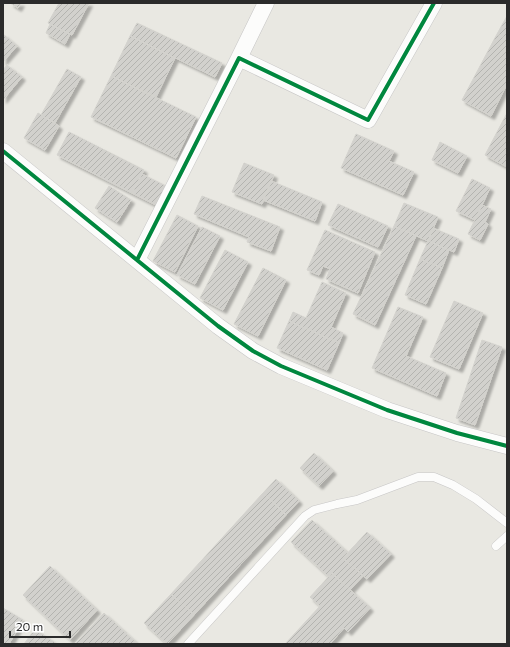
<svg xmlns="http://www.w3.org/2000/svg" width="510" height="647" font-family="Commissioner,sans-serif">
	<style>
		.building { fill: url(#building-hatch); stroke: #d4d3ce; filter: url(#shadow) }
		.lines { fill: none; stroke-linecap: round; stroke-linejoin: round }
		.lane-casing { stroke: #c7c6c6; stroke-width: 9 }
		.street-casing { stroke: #c7c6c6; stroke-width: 17 }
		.lane { stroke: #fcfcfb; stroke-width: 8 }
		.street { stroke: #fcfcfb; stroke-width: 16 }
		.cycleway-casing { stroke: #fff; stroke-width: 6 }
		.cycleway { stroke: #00873e; stroke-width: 4 }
	</style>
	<defs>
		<pattern id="building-hatch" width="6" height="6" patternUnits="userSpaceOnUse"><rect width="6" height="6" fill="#d2d1cd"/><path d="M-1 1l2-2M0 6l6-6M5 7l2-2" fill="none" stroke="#b4b4b0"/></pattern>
		<filter id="shadow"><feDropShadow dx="3.5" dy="3.5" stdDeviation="1" flood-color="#0004"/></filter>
	</defs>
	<rect width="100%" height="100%" fill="#e9e8e2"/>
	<path class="building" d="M 10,3 L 21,3 L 18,8 Z
		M 59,3 L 89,3 L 72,35 L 48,23 Z
		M 507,16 L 507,39 L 497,34 Z
		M 137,23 L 222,63 L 215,77 L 130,36 Z
		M 50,24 L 70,34 L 65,44 L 46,33 Z
		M 3,34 L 17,46 L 3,62 Z
		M 497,34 L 507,39 L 507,84 L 491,116 L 462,100 Z
		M 130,36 L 175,58 L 156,97 L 111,76 Z
		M 7,65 L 22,77 L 3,100 L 3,70 Z
		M 67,69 L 81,77 L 55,123 L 41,115 Z
		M 111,76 L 196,117 L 176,158 L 91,117 Z
		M 38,113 L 59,126 L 45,150 L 24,138 Z
		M 507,113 L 507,167 L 485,155 Z
		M 69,132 L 144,170 L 132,193 L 57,155 Z
		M 356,134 L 394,151 L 389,161 L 414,172 L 403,195 L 341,168 Z
		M 440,142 L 467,156 L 458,173 L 432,160 Z
		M 244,163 L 274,175 L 262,204 L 232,192 Z
		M 142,174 L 170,188 L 160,207 L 132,193 Z
		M 472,179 L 490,188 L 475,220 L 456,211 Z
		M 271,181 L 322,202 L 315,221 L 263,200 Z
		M 109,186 L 131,200 L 117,222 L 95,208 Z
		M 202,196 L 280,227 L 271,251 L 247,242 L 249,237 L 194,214 Z
		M 404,203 L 438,217 L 428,241 L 394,226 Z
		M 338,204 L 388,226 L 378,247 L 328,225 Z
		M 482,205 L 491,209 L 485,222 L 488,224 L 480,240 L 468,234 Z
		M 177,215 L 198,226 L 175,272 L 153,261 Z
		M 394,226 L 416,236 L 375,325 L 353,314 Z
		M 202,227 L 220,236 L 195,284 L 177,275 Z
		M 433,228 L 459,239 L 454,252 L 428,241 Z
		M 325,230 L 375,252 L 358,293 L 326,279 L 330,269 L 323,266 L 319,275 L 307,270 Z
		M 428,241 L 449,250 L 442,268 L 420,259 Z
		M 225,250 L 248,262 L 223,310 L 200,298 Z
		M 420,259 L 442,268 L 426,304 L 405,295 Z
		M 263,268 L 286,280 L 258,336 L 234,324 Z
		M 322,282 L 346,293 L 331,327 L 343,333 L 339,343 L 289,321 L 293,312 L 306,318 Z
		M 454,301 L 483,313 L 459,369 L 430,357 Z
		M 398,307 L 423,317 L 406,356 L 446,373 L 437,396 L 372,368 Z
		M 289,321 L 339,343 L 327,370 L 277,348 Z
		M 482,340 L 502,347 L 475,425 L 456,418 Z
		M 314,453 L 333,471 L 319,486 L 300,468 Z
		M 276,479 L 299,501 L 286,515 L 263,493 Z
		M 263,493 L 286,515 L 194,615 L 171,594 Z
		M 312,520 L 348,553 L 343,558 L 363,576 L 350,590 L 332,573 L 329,577 L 291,542 Z
		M 367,532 L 391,554 L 367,579 L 343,558 Z
		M 50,566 L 97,610 L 70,640 L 23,595 Z
		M 332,573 L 370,608 L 348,632 L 344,628 L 330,644 L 285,644 L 320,606 L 310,597 Z
		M 171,594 L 194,615 L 167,644 L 144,623 Z
		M 3,608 L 23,620 L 9,644 L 3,644 Z
		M 104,613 L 138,644 L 75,644 Z
		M 35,629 L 57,644 L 24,644 Z"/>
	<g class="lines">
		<defs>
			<path id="lane" d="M 496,546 L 507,536
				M 188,644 L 305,516 L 314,510 L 337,504 L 357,500 L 418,477 L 434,477 L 453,485 L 476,499 L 507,523"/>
			<path id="street" d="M 239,58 L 266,3
				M 3,151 L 218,326 L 253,351 L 281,366 L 387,410 L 457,433 L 507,446
				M 137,260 L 239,58 L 368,120 L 434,3"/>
		</defs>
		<use href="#lane" class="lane-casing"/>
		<use href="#street" class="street-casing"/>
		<use href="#lane" class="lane"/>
		<use href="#street" class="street"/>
		<defs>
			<path id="cycleway" d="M 3,151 L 218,326 L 253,351 L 281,366 L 387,410 L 457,433 L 507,446
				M 137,260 L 239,58 L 368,120 L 434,3"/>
		</defs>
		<use href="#cycleway" class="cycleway-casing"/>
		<use href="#cycleway" class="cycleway"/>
	</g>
	<rect width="510" height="647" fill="none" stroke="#2b2b2b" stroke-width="8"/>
	<path d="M10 631v6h60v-6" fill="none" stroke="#2b2b2b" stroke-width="2"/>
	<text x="16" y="631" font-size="12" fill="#2b2b2b" stroke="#ffffff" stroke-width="3" paint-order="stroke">20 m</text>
</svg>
